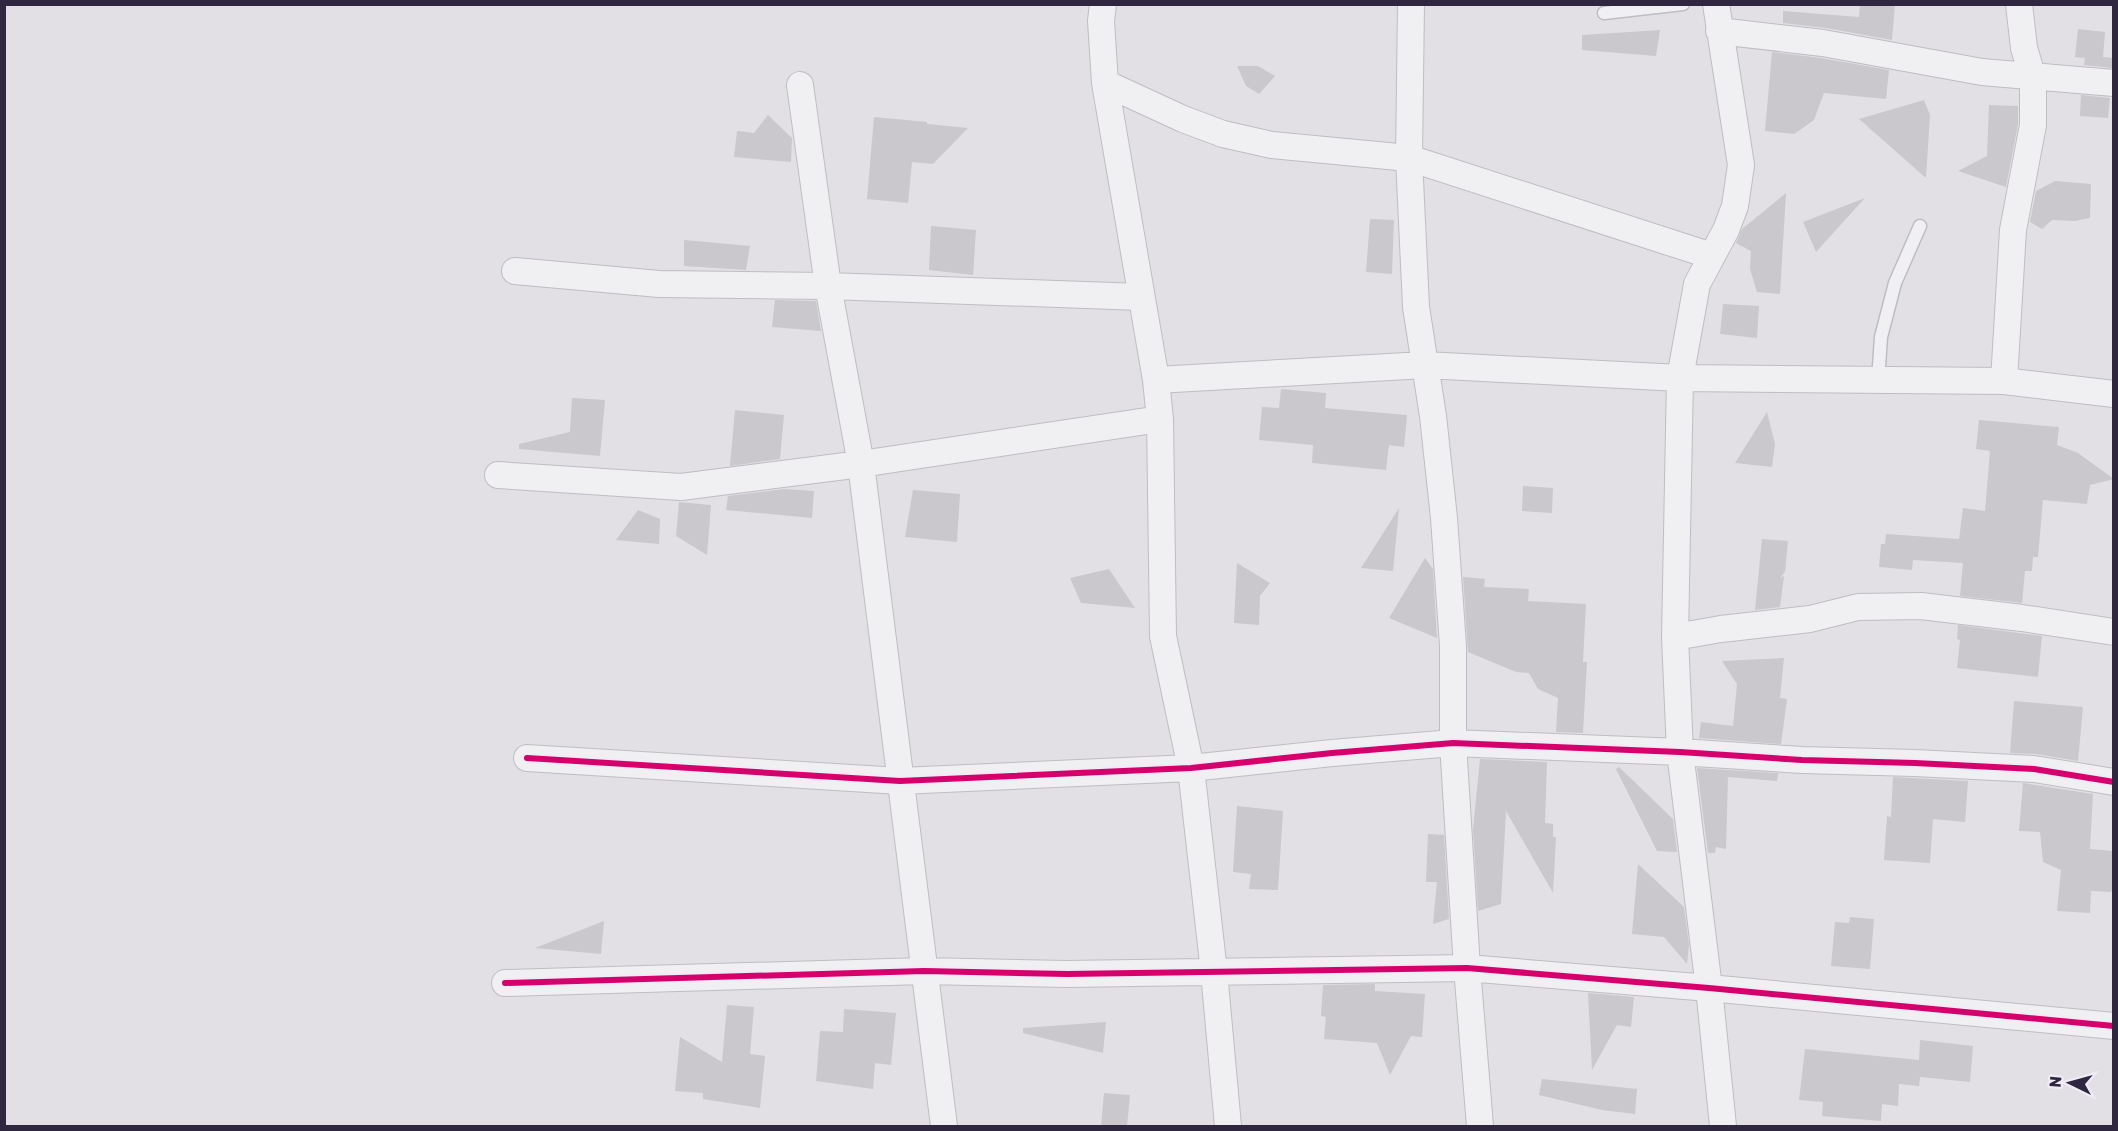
<svg xmlns="http://www.w3.org/2000/svg" width="2118" height="1131" font-family="Rubik,sans-serif">
	<style>
		.building { fill: #cac7cd }
		.lines { fill: none; stroke-linecap: round; stroke-linejoin: round }
		.lane-casing { stroke: #bfbdc3; stroke-width: 15 }
		.street-casing { stroke: #bfbdc3; stroke-width: 28 }
		.lane { stroke: #f0eff2; stroke-width: 12 }
		.street { stroke: #f0eff2; stroke-width: 26 }
		.cycleway-casing { stroke: #efecf5; stroke-width: 10 }
		.cycleway { stroke: #d6006c; stroke-width: 6 }
	</style>
	<rect width="100%" height="100%" fill="#e2e0e5"/>
	<path class="building" d="M 1860,4 L 1895,4 L 1892,40 L 1826,28 L 1783,23 L 1783,11 L 1859,17 Z
		M 2078,29 L 2105,32 L 2103,57 L 2113,58 L 2112,68 L 2084,65 L 2085,58 L 2075,57 Z
		M 1660,30 L 1656,56 L 1582,50 L 1582,35 Z
		M 1772,52 L 1821,58 L 1889,70 L 1886,99 L 1824,93 L 1814,120 L 1794,134 L 1765,131 Z
		M 1237,66 L 1258,66 L 1275,76 L 1259,94 L 1246,86 Z
		M 2081,95 L 2110,98 L 2108,118 L 2080,116 Z
		M 1924,100 L 1930,115 L 1926,178 L 1859,119 Z
		M 1989,105 L 2018,106 L 2018,124 L 2006,187 L 1958,171 L 1987,156 Z
		M 768,115 L 792,138 L 791,162 L 734,157 L 737,131 L 754,133 Z
		M 874,117 L 927,122 L 927,124 L 968,128 L 933,164 L 912,162 L 908,203 L 867,199 Z
		M 2055,181 L 2091,184 L 2090,218 L 2075,221 L 2052,220 L 2042,229 L 2030,222 L 2036,191 Z
		M 1786,193 L 1780,294 L 1757,292 L 1750,269 L 1751,251 L 1736,243 L 1742,229 Z
		M 1865,198 L 1816,252 L 1803,222 Z
		M 1370,219 L 1394,220 L 1392,274 L 1366,272 Z
		M 931,226 L 976,230 L 973,275 L 929,270 Z
		M 684,240 L 750,246 L 746,270 L 684,266 Z
		M 775,300 L 816,301 L 821,331 L 772,327 Z
		M 1723,304 L 1759,306 L 1757,338 L 1720,334 Z
		M 1281,389 L 1326,393 L 1325,408 L 1407,415 L 1404,447 L 1389,445 L 1386,470 L 1312,463 L 1313,445 L 1259,440 L 1262,407 L 1279,408 Z
		M 572,398 L 605,400 L 600,456 L 519,449 L 519,444 L 570,432 Z
		M 735,410 L 784,415 L 780,459 L 730,466 Z
		M 1767,412 L 1775,444 L 1772,467 L 1735,463 Z
		M 1979,420 L 2059,427 L 2057,445 L 2078,453 L 2114,479 L 2090,485 L 2087,504 L 2043,500 L 2038,557 L 2033,557 L 2032,571 L 2025,571 L 2022,603 L 1960,596 L 1963,563 L 1913,560 L 1912,570 L 1879,567 L 1881,544 L 1885,544 L 1886,534 L 1959,539 L 1963,508 L 1985,511 L 1990,451 L 1976,449 Z
		M 1523,486 L 1553,488 L 1552,513 L 1522,511 Z
		M 785,489 L 814,491 L 812,518 L 726,510 L 728,496 Z
		M 913,490 L 960,494 L 957,542 L 905,537 Z
		M 679,502 L 711,505 L 707,555 L 676,536 Z
		M 1399,508 L 1393,571 L 1361,568 Z
		M 638,510 L 660,519 L 659,544 L 616,540 Z
		M 1762,539 L 1788,541 L 1785,572 L 1780,578 L 1784,576 L 1780,607 L 1755,610 Z
		M 1425,558 L 1433,569 L 1437,638 L 1389,618 Z
		M 1237,563 L 1270,583 L 1260,596 L 1259,625 L 1234,623 Z
		M 1109,569 L 1135,608 L 1081,603 L 1070,578 Z
		M 1463,577 L 1485,579 L 1484,587 L 1529,589 L 1528,601 L 1586,604 L 1583,662 L 1587,662 L 1583,733 L 1556,732 L 1558,698 L 1538,689 L 1529,673 L 1516,672 L 1468,652 Z
		M 1958,625 L 2042,636 L 2038,677 L 1957,668 L 1960,640 L 1957,639 Z
		M 1784,658 L 1780,698 L 1787,699 L 1781,744 L 1699,738 L 1701,722 L 1733,726 L 1737,684 L 1722,661 Z
		M 2014,701 L 2083,707 L 2078,761 L 2036,754 L 2010,753 Z
		M 1480,759 L 1547,762 L 1545,823 L 1553,824 L 1553,837 L 1556,837 L 1553,893 L 1506,811 L 1501,904 L 1478,911 L 1473,829 Z
		M 1619,767 L 1673,819 L 1677,852 L 1657,851 L 1616,769 Z
		M 1697,768 L 1778,773 L 1777,781 L 1728,777 L 1726,849 L 1716,847 L 1715,853 L 1708,853 Z
		M 1893,777 L 1968,781 L 1965,822 L 1933,819 L 1930,863 L 1884,860 L 1887,816 L 1891,817 Z
		M 2023,783 L 2093,794 L 2090,849 L 2114,851 L 2114,884 L 2111,892 L 2091,891 L 2090,913 L 2057,911 L 2061,870 L 2043,862 L 2040,832 L 2019,831 Z
		M 1237,806 L 1283,811 L 1278,890 L 1249,889 L 1251,874 L 1233,872 Z
		M 1428,834 L 1444,835 L 1449,919 L 1433,924 L 1437,882 L 1426,882 Z
		M 1638,864 L 1684,907 L 1689,945 L 1687,964 L 1664,937 L 1632,934 Z
		M 1850,917 L 1874,919 L 1870,969 L 1831,966 L 1835,922 L 1849,923 Z
		M 604,921 L 601,954 L 535,948 Z
		M 1375,984 L 1375,991 L 1425,994 L 1422,1037 L 1411,1036 L 1390,1075 L 1377,1043 L 1324,1039 L 1326,1017 L 1321,1016 L 1323,985 Z
		M 1588,993 L 1634,997 L 1631,1027 L 1617,1025 L 1592,1070 Z
		M 727,1005 L 754,1007 L 750,1054 L 765,1056 L 760,1108 L 703,1099 L 703,1093 L 675,1091 L 680,1037 L 722,1062 Z
		M 844,1009 L 896,1013 L 891,1065 L 875,1063 L 873,1089 L 816,1081 L 820,1031 L 843,1032 Z
		M 1106,1022 L 1103,1053 L 1023,1033 L 1023,1028 Z
		M 1920,1040 L 1973,1046 L 1970,1082 L 1920,1077 L 1919,1086 L 1899,1084 L 1898,1106 L 1882,1104 L 1881,1121 L 1822,1116 L 1823,1102 L 1799,1100 L 1805,1049 L 1919,1060 Z
		M 1542,1079 L 1637,1089 L 1635,1114 L 1602,1110 L 1539,1095 Z
		M 1104,1093 L 1130,1095 L 1127,1126 L 1101,1126 Z"/>
	<g class="lines">
		<defs>
			<path id="lane" d="M 1604,13 L 1683,4
				M 1878,380 L 1881,337 L 1895,283 L 1920,226"/>
			<path id="street" d="M 1103,4 L 1101,21 L 1105,83 L 1156,380 L 1160,419 L 1163,636 L 1191,768 L 1214,972 L 1228,1126
				M 1411,4 L 1409,158 L 1416,307 L 1433,416 L 1444,518 L 1453,646 L 1453,743 L 1467,968 L 1480,1126
				M 1716,4 L 1741,165 L 1735,206 L 1726,230 L 1697,284 L 1680,378 L 1675,637 L 1680,752 L 1709,988 L 1723,1126
				M 1719,31 L 1823,43 L 1982,72 L 2114,83
				M 1105,83 L 1183,119 L 1223,134 L 1272,145 L 1409,158 L 1712,256
				M 800,85 L 828,286 L 861,464 L 944,1126
				M 515,271 L 659,284 L 828,286 L 1141,297
				M 1156,380 L 1425,365 L 1680,378 L 2004,381 L 2114,394
				M 2004,381 L 2013,230 L 2033,125 L 2033,78 L 2024,48 L 2019,4
				M 498,475 L 681,487 L 861,464 L 1160,419
				M 1675,637 L 1721,629 L 1810,619 L 1858,607 L 1921,606 L 2022,618 L 2114,632
				M 527,758 L 900,781 L 1191,768 L 1332,753 L 1453,743 L 1680,752 L 1802,760 L 1915,763 L 2034,769 L 2114,782
				M 505,983 L 924,971 L 1067,974 L 1467,968 L 1709,988 L 2114,1026"/>
		</defs>
		<use href="#lane" class="lane-casing"/>
		<use href="#street" class="street-casing"/>
		<use href="#lane" class="lane"/>
		<use href="#street" class="street"/>
		<defs>
			<path id="cycleway" d="M 527,758 L 900,781 L 1191,768 L 1332,753 L 1453,743 L 1680,752 L 1802,760 L 1915,763 L 2034,769 L 2114,782
				M 505,983 L 924,971 L 1067,974 L 1467,968 L 1709,988 L 2114,1026"/>
		</defs>
		<use href="#cycleway" class="cycleway-casing"/>
		<use href="#cycleway" class="cycleway"/>
	</g>
	<rect width="2118" height="1131" fill="none" stroke="#2f263f" stroke-width="12"/>
	<g transform="translate(2070 1083) rotate(275)" stroke="#efecf5" stroke-width="4.5" paint-order="stroke">
	<path d="M0-4.5L10 22L0 15L-10 22Z" fill="#2f263f"/>
	<text y="-9" font-size="16" font-weight="bold" text-anchor="middle" fill="#2f263f">N</text>
	</g>
</svg>
